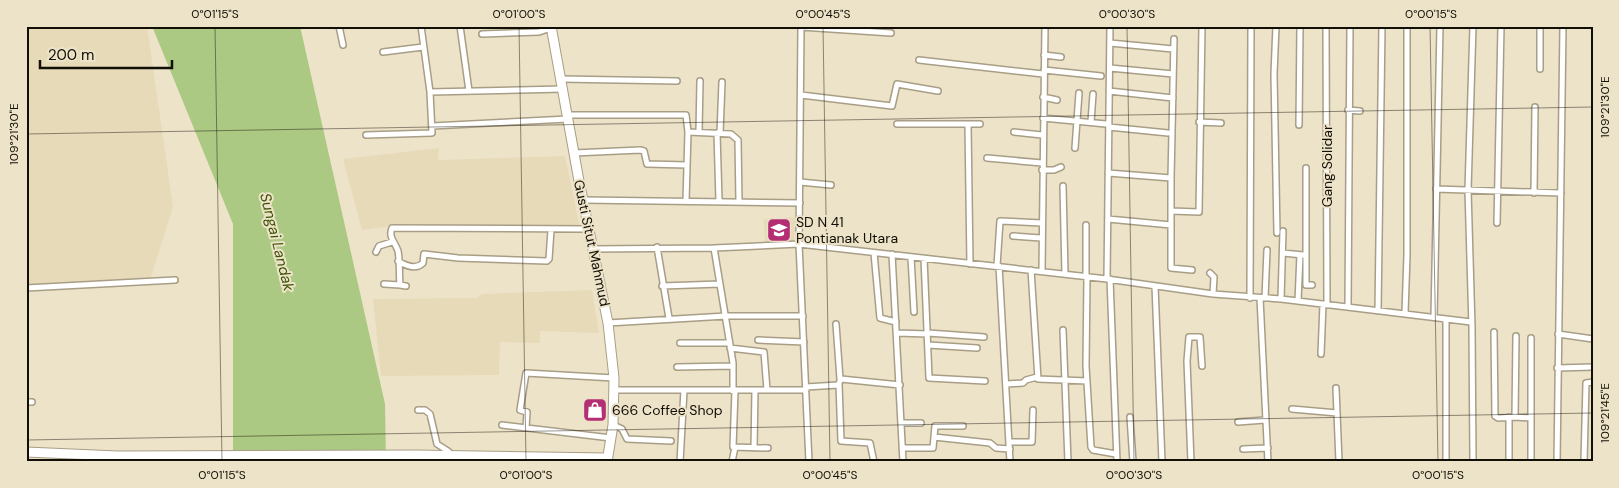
<svg xmlns="http://www.w3.org/2000/svg" width="1619" height="488" font-family="'DM Sans',sans-serif">
	<style>
		.built { fill: #e7dab9 }
		.water { fill: #acc983 }
		.lines { fill: none; stroke-linecap: round; stroke-linejoin: round }
		.minor-casing { stroke: #a89e86; stroke-width: 8 }
		.trunk-casing { stroke: #a89e86; stroke-width: 11 }
		.minor { stroke: #fff; stroke-width: 5 }
		.trunk { stroke: #fff; stroke-width: 9 }
		.ticks { fill: none; stroke: #120f06; stroke-width: 1; stroke-opacity: 0.45 }
		.labels { text-anchor: middle; stroke-width: 4; stroke-linejoin: round; paint-order: stroke }
		.street-label { font-size: 14px; fill: #120f06; stroke: #ede3c9 }
		.poi-label { font-size: 14px; fill: #120f06; stroke: #ede3c9; text-anchor: start }
		.water-label { font-size: 15px; font-style: italic; fill: #3a5303; stroke: #ede3c9 }
		.neatline { fill: none; stroke: #120f06; stroke-width: 2 }
		.ticks-label { font-size: 12px; text-anchor: middle; fill: #120f06 }
	</style>
	<rect width="100%" height="100%" fill="#ede3c9"/>
	<path class="built" d="M 147,26 L 173,207 L 150,280 L 26,291 L 26,27 Z
		M 439,148 L 438,160 L 565,156 L 580,228 L 481,229 L 407,224 L 362,230 L 343,159 Z
		M 795,217 L 794,242 L 765,244 L 764,219 Z
		M 592,290 L 599,333 L 540,331 L 540,343 L 500,342 L 499,375 L 381,376 L 373,299 L 477,298 L 482,294 Z"/>
	<path class="water" d="M 152,26 L 300,26 L 385,404 L 386,462 L 233,462 L 233,224 Z"/>
	<g class="lines">
		<defs>
			<path id="minor" d="M 339,26 L 343,45
				M 460,26 L 469,91
				M 801,26 L 799,244 L 809,462
				M 1276,26 L 1274,74 L 1277,233
				M 1326,26 L 1327,305
				M 801,27 L 891,33
				M 482,34 L 539,32 L 551,28
				M 1110,43 L 1173,49
				M 383,52 L 423,47
				M 1044,55 L 1061,57
				M 919,60 L 1043,74
				M 1110,68 L 1173,74
				M 1540,69 L 1540,26
				M 1044,70 L 1101,76
				M 561,79 L 677,81
				M 1109,91 L 1173,98
				M 430,92 L 563,89
				M 801,95 L 892,106 L 897,84 L 938,91
				M 1043,97 L 1057,100
				M 1348,110 L 1360,111
				M 567,115 L 686,115 L 688,132 L 731,134 L 738,140 L 739,202
				M 1043,118 L 1106,124
				M 1091,122 L 1093,94
				M 1199,122 L 1221,123
				M 897,124 L 980,124
				M 968,125 L 970,264
				M 1299,125 L 1300,26
				M 432,126 L 568,119
				M 1109,127 L 1168,133
				M 699,132 L 700,81
				M 1014,132 L 1042,135
				M 717,133 L 719,201
				M 720,133 L 722,82
				M 366,135 L 432,133 L 430,92 L 421,26
				M 1075,148 L 1079,93
				M 574,153 L 640,150 L 644,151 L 647,164 L 687,165
				M 987,158 L 1042,163
				M 1306,168 L 1306,285 L 1312,285
				M 1042,170 L 1054,170 L 1061,167
				M 1108,173 L 1171,178 L 1171,268 L 1192,270
				M 1171,178 L 1174,39
				M 800,182 L 831,185
				M 1063,186 L 1065,274
				M 1436,189 L 1561,193
				M 1534,193 L 1535,107
				M 583,200 L 800,203
				M 686,201 L 688,132
				M 1171,211 L 1199,212 L 1202,26
				M 1108,219 L 1171,225
				M 1497,223 L 1501,26
				M 1013,236 L 1041,238
				M 657,247 L 669,318
				M 714,248 L 733,363 L 733,391
				M 592,249 L 714,248 L 799,244 L 1107,279 L 1213,294 L 1281,299 L 1471,322
				M 376,252 L 379,246 L 392,242
				M 874,253 L 880,318 L 896,322
				M 1283,253 L 1303,255
				M 892,254 L 903,462
				M 911,257 L 914,312
				M 924,258 L 929,378 L 985,381
				M 398,261 C 406,266 416,270 423,263 L 424,254 L 458,258 L 547,261 L 549,259 L 551,230
				M 997,266 L 1000,221 L 1042,223
				M 999,266 L 1010,462
				M 1031,270 L 1038,379 L 1087,381
				M 1042,271 L 1045,26
				M 1210,273 L 1214,277 L 1213,294
				M 1086,277 L 1086,225
				M 1087,277 L 1086,366 L 1091,447 L 1093,450 L 1116,454
				M 1107,279 L 1110,26
				M 1110,279 L 1117,462
				M 384,284 L 400,285
				M 406,286 L 400,285 C 399,274 400,261 398,251 C 395,242 388,237 392,228 L 588,229
				M 662,286 L 720,284
				M 1155,286 L 1162,462
				M 26,288 L 175,280
				M 1250,298 L 1251,26
				M 1260,298 L 1268,462
				M 1265,298 L 1267,250
				M 1281,299 L 1283,231
				M 1298,301 L 1300,255
				M 1348,307 L 1350,26
				M 1378,311 L 1382,26
				M 1405,313 L 1407,255 L 1407,26
				M 1434,317 L 1440,26
				M 1446,319 L 1446,462
				M 608,323 L 726,316 L 803,316
				M 836,324 L 840,379
				M 1063,330 L 1068,462
				M 1494,332 L 1495,416 L 1498,418 L 1515,417
				M 897,333 L 928,334
				M 928,333 L 984,337
				M 1558,334 L 1593,339
				M 1516,336 L 1515,417 L 1531,418
				M 758,340 L 804,342
				M 680,343 L 729,343
				M 928,345 L 977,348
				M 730,348 L 764,352 L 767,390
				M 1321,354 L 1323,304
				M 677,367 L 733,366
				M 1557,368 L 1593,367
				M 839,384 L 841,441 L 870,443 L 874,462
				M 1007,384 L 1023,383 L 1026,380 L 1037,377
				M 806,387 L 838,385 L 841,379 L 900,385
				M 1336,388 L 1339,462
				M 613,390 L 806,390
				M 735,391 L 733,447 L 768,448
				M 26,402 L 32,402
				M 1292,409 L 1337,413
				M 418,410 L 425,410 L 430,414 L 437,444 L 448,451 L 451,455
				M 1130,417 L 1133,462
				M 1238,422 L 1265,420
				M 901,423 L 921,423
				M 502,425 L 611,438
				M 613,425 L 622,429 L 627,439 L 671,441
				M 963,426 L 935,426 L 934,437 L 990,443 L 996,448 L 1010,449
				M 526,428 L 527,412 L 520,410 L 526,373 L 614,378
				M 1009,442 L 1032,442 L 1033,410
				M 754,448 L 755,390
				M 902,448 L 933,448 L 934,437
				M 1243,449 L 1268,448
				M 680,462 L 684,390
				M 732,462 L 735,447
				M 1191,462 L 1187,361 L 1189,337 L 1200,337 L 1202,366
				M 1473,462 L 1472,327 L 1468,190 L 1473,26
				M 1509,462 L 1509,417
				M 1531,462 L 1531,338
				M 1557,462 L 1563,26
				M 1584,462 L 1586,383 L 1593,382"/>
			<path id="trunk" d="M 551,26 L 579,181 L 608,323 L 614,378 L 613,425 L 607,462
				M 26,452 L 118,456 L 417,455 L 607,458"/>
		</defs>
		<use href="#minor" class="minor-casing"/>
		<use href="#trunk" class="trunk-casing"/>
		<use href="#minor" class="minor"/>
		<use href="#trunk" class="trunk"/>
	</g>
	<path class="ticks" d="M 215,26 L 222,462M 519,26 L 526,462M 823,26 L 830,462M 1127,26 L 1134,462M 1430,26 L 1438,462M 26,134 L 1593,107M 26,440 L 1593,413"/>
	<defs>
		<symbol id="school-square" viewBox="-11 -11 22 22"><rect x="-9" y="-9" width="18" height="18" rx="4" fill="#b42e73" stroke="#ede3c9"/><path d="M0-5L7-2L0 1L-7-2ZM-4 1L0 2.5L4 1V4Q0 6-4 4Z" fill="#fff"/></symbol>
		<symbol id="shop-square" viewBox="-11 -11 22 22"><rect x="-9" y="-9" width="18" height="18" rx="4" fill="#b42e73" stroke="#ede3c9"/><path d="M-5-2.5h2.3a2.7 3.5 0 0 1 5.4 0H5L5.5 6h-11ZM-1.5-2.5h3a1.5 2.3 0 0 0-3 0Z" fill="#fff"/></symbol>
	</defs>
	<g fill-rule="evenodd">
		<use href="#school-square" x="765" y="216" width="28" height="28"/>
		<use href="#shop-square" x="581" y="396" width="28" height="28"/>
	</g>
	<g class="labels">
		<g class="street-label">
			<text transform="translate(1327 166) rotate(-90)" y="5">Gang Solidar</text>
			<text transform="translate(592 243) rotate(78)" y="5">Gusti Situt Mahmud</text>
		</g>
		<g class="poi-label">
			<text x="796" y="227">SD N 41<tspan x="796" dy="16">Pontianak Utara</tspan></text>
			<text x="612" y="415">666 Coffee Shop</text>
		</g>
		<g class="water-label">
			<text transform="translate(277 242) rotate(76)" y="5">Sungai Landak</text>
		</g>
	</g>
	<rect width="1619" height="488" fill="none" stroke="#ede3c9" stroke-width="55"/>
	<path d="M40 60v8h132v-8" fill="none" stroke="#120f06" stroke-width="2.5"/>
	<text x="48" y="60" font-size="15" fill="#120f06" stroke="#ede3c9" stroke-width="4" paint-order="stroke">200 m</text>
	<rect x="28" y="28" width="1564" height="432" class="neatline"/>
	<g class="ticks-label">
		<text x="215" y="18">0°01'15"S</text>
		<text x="519" y="18">0°01'00"S</text>
		<text x="823" y="18">0°00'45"S</text>
		<text x="1127" y="18">0°00'30"S</text>
		<text x="1431" y="18">0°00'15"S</text>
		<text transform="translate(1605 107) rotate(-90)" y="4">109°21'30"E</text>
		<text transform="translate(14 134) rotate(-90)" y="4">109°21'30"E</text>
		<text transform="translate(1605 413) rotate(-90)" y="4">109°21'45"E</text>
		<text x="222" y="479">0°01'15"S</text>
		<text x="526" y="479">0°01'00"S</text>
		<text x="830" y="479">0°00'45"S</text>
		<text x="1134" y="479">0°00'30"S</text>
		<text x="1438" y="479">0°00'15"S</text>
	</g>
</svg>
